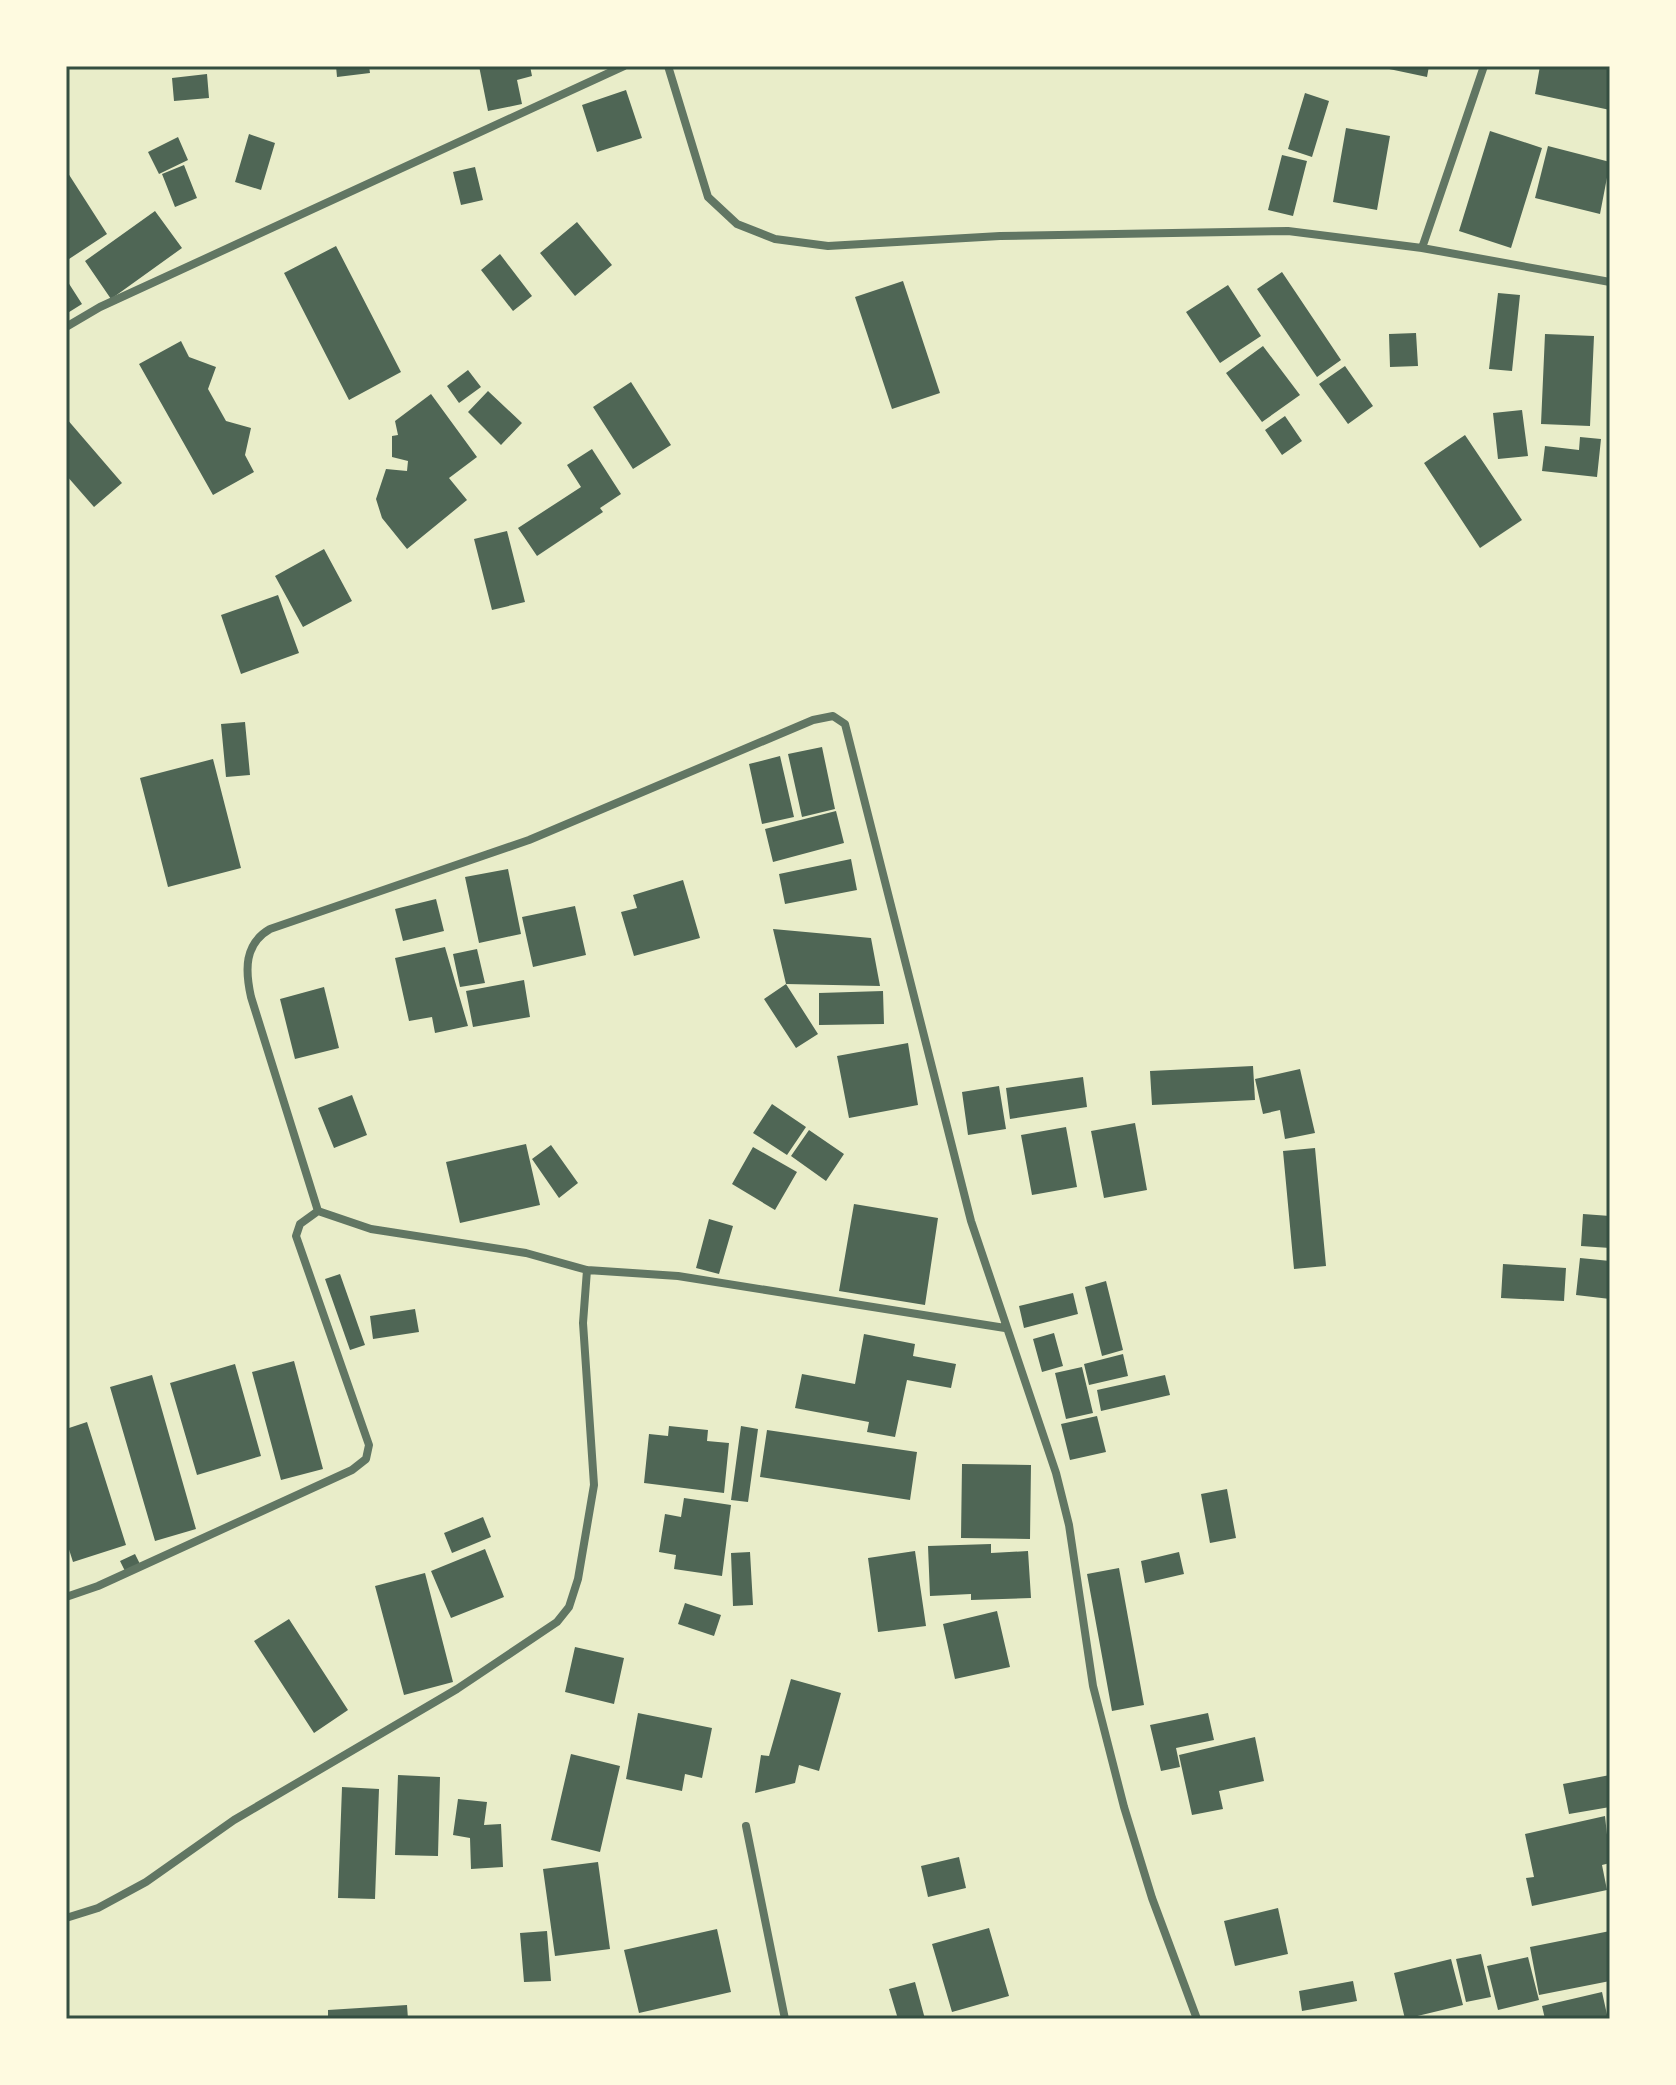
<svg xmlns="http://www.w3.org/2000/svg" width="1676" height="2085" font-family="'Golos Text',sans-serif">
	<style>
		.building { fill: #4f6655 }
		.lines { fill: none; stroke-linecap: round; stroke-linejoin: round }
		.minor { stroke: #617663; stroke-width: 8 }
		.neatline { fill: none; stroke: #344e41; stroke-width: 3 }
	</style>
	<rect width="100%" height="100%" fill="#e9edc9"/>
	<path class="building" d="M 336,66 L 369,66 L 370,73 L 337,77 Z
		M 479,66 L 530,66 L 532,76 L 517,80 L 522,104 L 488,111 Z
		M 1375,66 L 1429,66 L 1427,77 Z
		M 1540,66 L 1610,66 L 1610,110 L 1535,94 Z
		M 207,74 L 209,98 L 174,101 L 172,78 Z
		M 626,90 L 642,138 L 597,152 L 582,105 Z
		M 1305,93 L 1329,101 L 1312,157 L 1288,149 Z
		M 1346,128 L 1390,136 L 1377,210 L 1333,202 Z
		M 1490,131 L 1542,148 L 1511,248 L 1459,231 Z
		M 249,134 L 275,143 L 261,190 L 235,182 Z
		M 178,137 L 188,160 L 159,174 L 148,152 Z
		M 1548,146 L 1610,162 L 1600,214 L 1535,198 Z
		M 1282,155 L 1307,161 L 1293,216 L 1268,210 Z
		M 184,165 L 197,198 L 175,207 L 162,174 Z
		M 475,167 L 483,200 L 461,205 L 453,172 Z
		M 66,170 L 107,234 L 66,261 Z
		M 155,211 L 182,248 L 111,299 L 85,261 Z
		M 577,222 L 612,265 L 575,296 L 540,253 Z
		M 336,246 L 401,372 L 349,400 L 284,273 Z
		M 500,254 L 532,296 L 513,311 L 481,270 Z
		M 1282,272 L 1341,360 L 1317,377 L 1257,289 Z
		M 66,279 L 82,304 L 66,314 Z
		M 903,281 L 940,393 L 892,409 L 855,297 Z
		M 1228,285 L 1261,336 L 1220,363 L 1186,312 Z
		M 1498,293 L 1520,295 L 1512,371 L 1489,369 Z
		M 1416,333 L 1418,366 L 1390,367 L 1389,334 Z
		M 1545,334 L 1594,336 L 1590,426 L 1541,424 Z
		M 181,341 L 189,357 L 216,367 L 208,389 L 226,421 L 251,428 L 245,455 L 254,472 L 213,495 L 139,364 Z
		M 1263,346 L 1300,395 L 1262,422 L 1226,373 Z
		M 1345,366 L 1373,406 L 1348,424 L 1319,384 Z
		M 468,370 L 481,387 L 459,403 L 447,386 Z
		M 631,382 L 671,445 L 633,469 L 593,407 Z
		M 488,391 L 522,423 L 501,445 L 468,412 Z
		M 431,394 L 477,457 L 449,478 L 467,500 L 407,549 L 382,518 L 376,499 L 386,469 L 407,471 L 408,461 L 392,457 L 392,436 L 398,435 L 395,421 Z
		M 1522,410 L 1528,456 L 1498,459 L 1493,413 Z
		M 1285,416 L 1302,441 L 1282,455 L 1265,430 Z
		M 66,418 L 122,483 L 94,507 L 66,475 Z
		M 1465,435 L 1522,520 L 1480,548 L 1424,463 Z
		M 1580,437 L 1601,439 L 1597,477 L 1542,471 L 1545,446 L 1579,450 Z
		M 592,449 L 621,494 L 600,508 L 603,512 L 537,556 L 518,528 L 581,487 L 567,465 Z
		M 507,531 L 525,602 L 492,610 L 474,539 Z
		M 324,549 L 352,601 L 303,627 L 275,576 Z
		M 278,595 L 299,653 L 241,674 L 221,615 Z
		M 245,722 L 250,775 L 226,777 L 221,724 Z
		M 822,747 L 835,809 L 802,817 L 788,754 Z
		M 780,756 L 794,817 L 762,824 L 749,764 Z
		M 213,759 L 241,868 L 168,887 L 140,778 Z
		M 836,811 L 844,843 L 773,862 L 765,829 Z
		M 851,859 L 857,890 L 785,904 L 779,874 Z
		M 508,869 L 521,934 L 479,943 L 465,877 Z
		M 683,880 L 700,938 L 634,956 L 621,912 L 637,908 L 633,895 Z
		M 436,899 L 444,931 L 403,941 L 395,909 Z
		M 575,906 L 586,955 L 533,967 L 522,917 Z
		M 773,929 L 871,938 L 880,986 L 786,984 L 818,1034 L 796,1048 L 764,999 L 786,984 Z
		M 445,947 L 468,1026 L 435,1033 L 432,1017 L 409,1021 L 395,958 Z
		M 477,949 L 485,983 L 460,987 L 453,954 Z
		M 524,980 L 530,1017 L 473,1027 L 466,991 Z
		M 324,987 L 339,1048 L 295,1059 L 280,999 Z
		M 883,991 L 884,1024 L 819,1025 L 819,993 Z
		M 908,1043 L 918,1105 L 849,1118 L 837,1056 Z
		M 1253,1066 L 1255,1100 L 1152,1105 L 1150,1071 Z
		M 1300,1069 L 1315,1133 L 1285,1139 L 1280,1110 L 1263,1114 L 1255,1079 Z
		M 1083,1077 L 1087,1107 L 1010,1119 L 1006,1088 Z
		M 999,1086 L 1006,1129 L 968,1135 L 962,1092 Z
		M 352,1095 L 367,1135 L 334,1148 L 318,1108 Z
		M 772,1104 L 806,1127 L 787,1155 L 753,1133 Z
		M 1135,1123 L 1147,1190 L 1104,1198 L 1091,1131 Z
		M 1066,1127 L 1077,1187 L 1032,1195 L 1021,1135 Z
		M 809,1130 L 844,1154 L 826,1181 L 791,1156 Z
		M 526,1144 L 540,1205 L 460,1223 L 446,1162 Z
		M 551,1145 L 578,1183 L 559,1198 L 532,1159 Z
		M 753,1147 L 797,1172 L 775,1210 L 732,1184 Z
		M 1315,1148 L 1326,1266 L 1294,1269 L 1283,1151 Z
		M 854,1204 L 938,1218 L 925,1305 L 839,1291 Z
		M 1583,1214 L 1610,1216 L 1610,1248 L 1581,1246 Z
		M 709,1219 L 733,1226 L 719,1274 L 696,1268 Z
		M 1580,1258 L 1610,1261 L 1610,1299 L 1576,1295 Z
		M 1503,1264 L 1566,1268 L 1564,1301 L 1501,1298 Z
		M 340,1274 L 365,1345 L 350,1350 L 325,1279 Z
		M 1106,1281 L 1123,1350 L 1102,1356 L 1085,1287 Z
		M 1073,1293 L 1078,1314 L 1024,1328 L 1019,1306 Z
		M 415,1309 L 419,1332 L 373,1339 L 370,1316 Z
		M 1054,1333 L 1063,1366 L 1042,1372 L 1033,1339 Z
		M 864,1334 L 915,1344 L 913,1356 L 956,1364 L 951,1388 L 907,1380 L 895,1437 L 867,1432 L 869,1422 L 795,1408 L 802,1374 L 855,1384 Z
		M 1123,1354 L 1128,1376 L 1089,1385 L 1084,1364 Z
		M 294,1361 L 323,1469 L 281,1480 L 252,1372 Z
		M 235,1364 L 261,1456 L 197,1475 L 170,1383 Z
		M 1082,1367 L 1093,1413 L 1066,1419 L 1055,1373 Z
		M 152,1375 L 196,1529 L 155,1541 L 110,1387 Z
		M 1165,1375 L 1170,1395 L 1101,1411 L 1097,1390 Z
		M 1097,1416 L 1106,1452 L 1070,1460 L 1061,1424 Z
		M 87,1422 L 126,1545 L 73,1562 L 66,1540 L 66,1429 Z
		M 669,1426 L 708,1430 L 707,1441 L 729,1443 L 724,1493 L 644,1483 L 649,1434 L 668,1436 Z
		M 741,1426 L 758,1429 L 748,1502 L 731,1500 Z
		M 767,1430 L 917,1452 L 910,1500 L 760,1477 Z
		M 962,1464 L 1031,1465 L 1030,1539 L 961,1538 Z
		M 1227,1489 L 1236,1538 L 1210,1543 L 1201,1494 Z
		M 684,1498 L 731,1505 L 722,1576 L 674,1569 L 676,1555 L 659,1552 L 665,1514 L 681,1517 Z
		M 483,1517 L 491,1537 L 452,1553 L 444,1533 Z
		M 991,1544 L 991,1553 L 1028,1551 L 1031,1598 L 971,1600 L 971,1594 L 930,1596 L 928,1546 Z
		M 485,1549 L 504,1597 L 451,1618 L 431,1571 Z
		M 915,1551 L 926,1626 L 878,1632 L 868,1558 Z
		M 750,1552 L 753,1605 L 733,1606 L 731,1553 Z
		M 1179,1552 L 1184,1574 L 1145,1583 L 1141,1561 Z
		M 135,1554 L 140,1564 L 125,1571 L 120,1561 Z
		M 1119,1568 L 1144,1705 L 1112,1711 L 1087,1574 Z
		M 425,1573 L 453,1682 L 404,1695 L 375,1586 Z
		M 685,1603 L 721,1615 L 714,1636 L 678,1624 Z
		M 997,1611 L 1010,1667 L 955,1679 L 943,1624 Z
		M 289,1619 L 348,1710 L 314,1733 L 254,1641 Z
		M 575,1647 L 624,1658 L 614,1704 L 565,1692 Z
		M 791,1679 L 841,1693 L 819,1771 L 799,1765 L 795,1783 L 755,1793 L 761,1755 L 769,1756 Z
		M 638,1713 L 712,1728 L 702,1778 L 685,1774 L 682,1791 L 626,1779 Z
		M 1208,1713 L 1214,1740 L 1176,1748 L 1180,1767 L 1161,1771 L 1150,1725 Z
		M 1255,1737 L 1264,1781 L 1219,1791 L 1223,1809 L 1192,1815 L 1179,1755 Z
		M 571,1754 L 620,1766 L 600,1852 L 551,1840 Z
		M 398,1775 L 440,1777 L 438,1856 L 395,1855 Z
		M 1610,1775 L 1610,1807 L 1569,1814 L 1563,1784 Z
		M 342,1787 L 379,1789 L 375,1899 L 338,1898 Z
		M 458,1799 L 487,1802 L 484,1825 L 501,1824 L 503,1867 L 471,1869 L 470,1838 L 453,1835 Z
		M 1605,1816 L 1610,1863 L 1602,1865 L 1607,1890 L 1532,1906 L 1526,1878 L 1534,1877 L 1525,1834 Z
		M 959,1857 L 966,1888 L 928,1897 L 921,1866 Z
		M 598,1862 L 610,1949 L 555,1956 L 543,1869 Z
		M 1278,1908 L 1288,1954 L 1235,1966 L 1224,1921 Z
		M 989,1928 L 1009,1996 L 952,2012 L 932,1944 Z
		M 717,1929 L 731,1992 L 639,2013 L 624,1950 Z
		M 547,1931 L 551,1981 L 524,1982 L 520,1933 Z
		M 1610,1931 L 1610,1981 L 1539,1995 L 1530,1947 Z
		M 1481,1954 L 1491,1997 L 1466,2002 L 1456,1959 Z
		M 1528,1957 L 1539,2000 L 1498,2010 L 1487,1966 Z
		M 1451,1959 L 1463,2005 L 1405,2019 L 1394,1973 Z
		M 1353,1981 L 1357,2001 L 1302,2011 L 1299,1991 Z
		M 915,1982 L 925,2019 L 898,2019 L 889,1989 Z
		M 1602,1992 L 1608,2019 L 1545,2019 L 1542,2006 Z
		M 407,2005 L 408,2019 L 328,2019 L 328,2010 Z"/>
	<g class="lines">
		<path class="minor" d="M 668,66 L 708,197 L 737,224 L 775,239 L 828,246 L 1000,236 L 1288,231 L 1422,248 L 1610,282
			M 1422,248 L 1484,66
			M 66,327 L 100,307 L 624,66
			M 1005,1328 L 678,1276 L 587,1270 L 526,1253 L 371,1229 L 318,1211 L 251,997 C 245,970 244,944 270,929 L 529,840 L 813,720 L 833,716 L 845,724 L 971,1221 L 1056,1473 L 1069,1525 L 1093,1686 L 1124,1807 L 1152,1898 L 1197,2019
			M 66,1597 L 98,1586 L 352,1470 L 366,1459 L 369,1445 L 296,1236 L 300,1224 L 318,1211
			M 746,1826 L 785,2019
			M 66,1918 L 98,1908 L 146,1882 L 234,1820 L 457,1689 L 557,1622 L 569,1607 L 578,1579 L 594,1485 L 583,1323 L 587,1270"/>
	</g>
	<rect width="1676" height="2085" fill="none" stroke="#fefae0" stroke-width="136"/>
	<rect x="68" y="68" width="1540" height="1949" class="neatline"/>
</svg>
